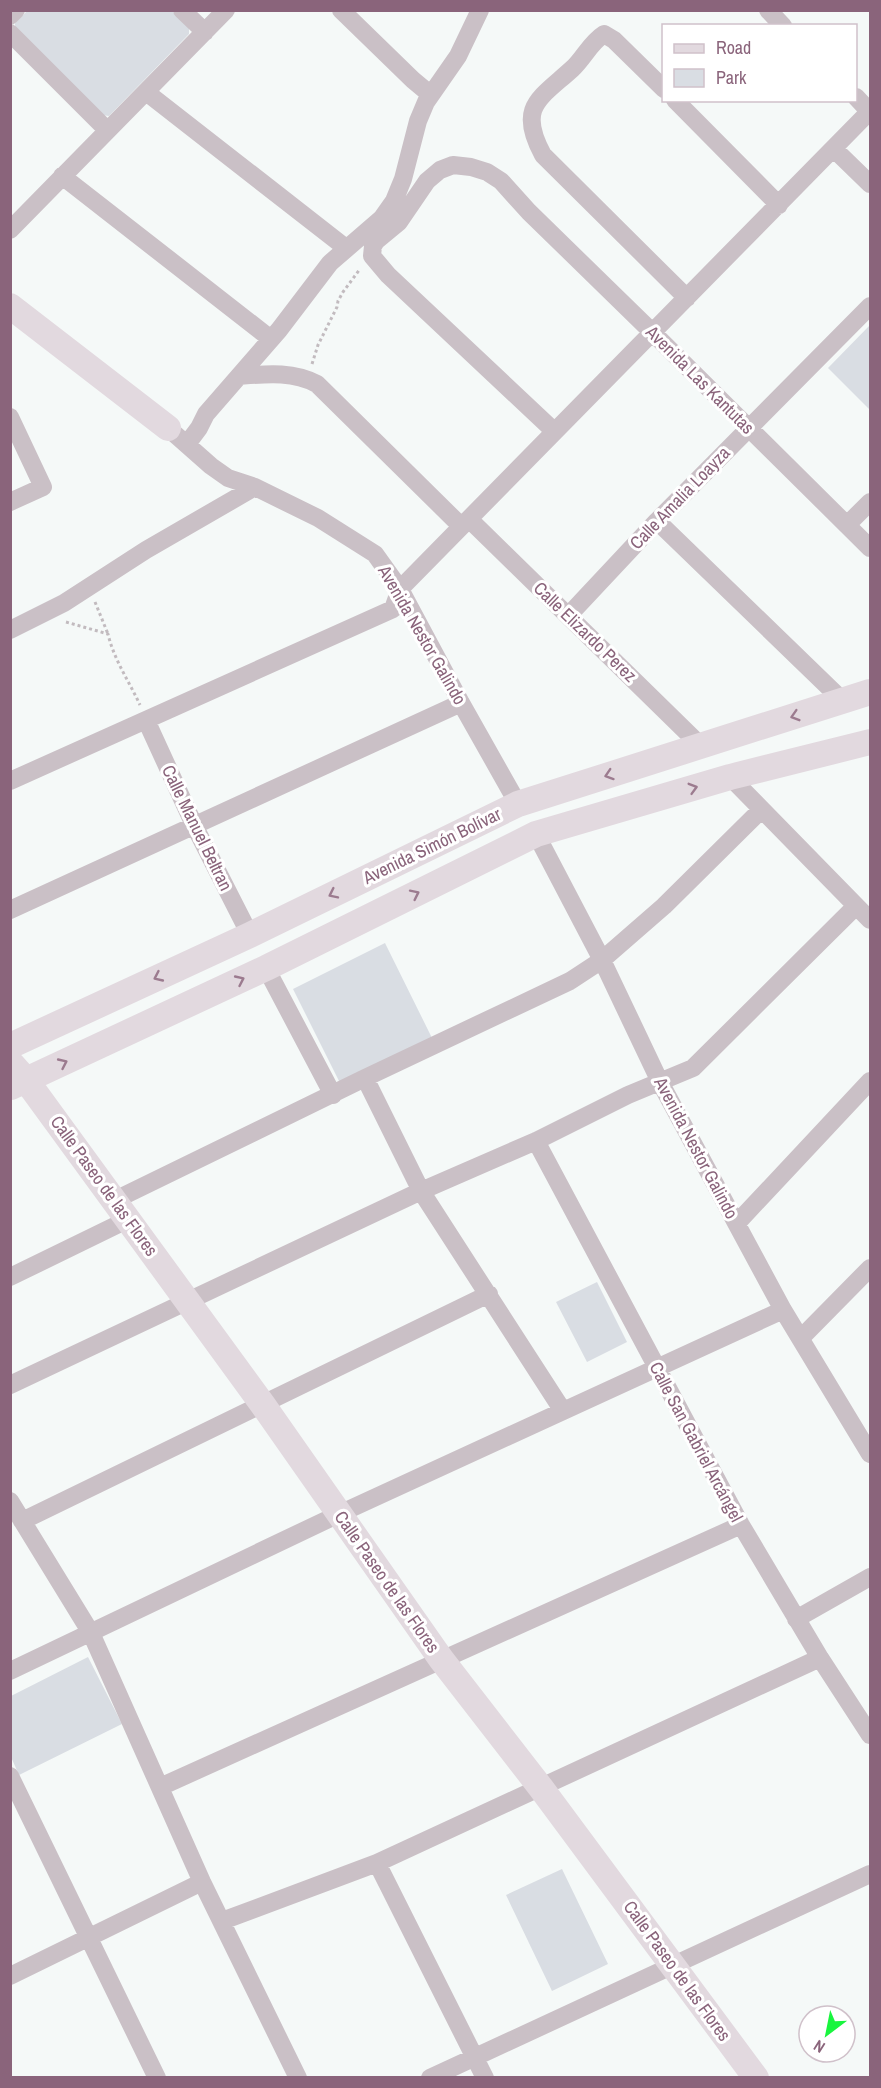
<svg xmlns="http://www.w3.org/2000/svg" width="881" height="2088" font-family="'Archivo Narrow',sans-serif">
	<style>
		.green { fill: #d9dde3 }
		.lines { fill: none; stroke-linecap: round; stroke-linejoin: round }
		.path { stroke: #c2bbbf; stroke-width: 3; stroke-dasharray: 3 3; stroke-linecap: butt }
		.street { stroke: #cac0c6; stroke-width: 18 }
		.secondary { stroke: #e2d9df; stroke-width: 26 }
		.oneway { stroke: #9c7b8f }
		.labels { text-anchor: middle; stroke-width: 6; stroke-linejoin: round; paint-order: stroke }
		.street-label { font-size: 18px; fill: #8a647b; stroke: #fff }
	</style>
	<rect width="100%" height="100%" fill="#f5f9f8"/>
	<path class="green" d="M 171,10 L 189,28 L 189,34 L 109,116 L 102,115 L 15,30 L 15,23 L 27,11 Z
		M 870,325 L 870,410 L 828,368 Z
		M 385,943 L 432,1038 L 340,1083 L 293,989 Z
		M 597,1282 L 627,1342 L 587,1362 L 556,1302 Z
		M 88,1657 L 122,1724 L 19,1775 L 11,1757 L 11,1696 Z
		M 562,1869 L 608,1964 L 552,1991 L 506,1895 Z"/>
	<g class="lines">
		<path class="path" d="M 312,364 L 318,345 L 337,307 L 338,301 L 343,292 L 360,269
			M 95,602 L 108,634
			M 66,622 L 108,634 C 114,660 129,681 140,705"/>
		<path class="street" d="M 182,10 L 205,32
			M 341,10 L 413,80 L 431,95
			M 768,10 L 783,26
			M 10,16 L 16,10
			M 10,33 L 107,130
			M 664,89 L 614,40 L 604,34 C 590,43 584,58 572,69 C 539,99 517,107 543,155 L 687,298
			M 146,92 L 346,248
			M 856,97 L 870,112
			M 675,100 L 779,205
			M 834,149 L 870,184
			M 62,176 L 271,339
			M 10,230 L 226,10
			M 239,376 C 266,374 293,371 317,384 L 461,526
			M 10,417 L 43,487 L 10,502
			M 168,428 L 211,466 L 228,478 L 255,487 L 318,518 L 375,554 L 400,589 L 461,703 L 518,804
			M 554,431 L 388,275 L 372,256 L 373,246 L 376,241 L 399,222 L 427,181 L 440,170 L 453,165 L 471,167 L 487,172 L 501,181 L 529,212 L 653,333 L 870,548
			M 187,444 L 199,428 L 206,414 L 279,330 L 330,263 L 382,218 L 394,201 L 403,179 L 418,121 L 426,102 L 458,56 L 480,10
			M 469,519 L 701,746
			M 657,521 L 843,701
			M 847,525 L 870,502
			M 568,616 L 657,521 L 870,306
			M 10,630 L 64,603 L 146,550 L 255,487
			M 146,720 L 195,827 L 250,935
			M 730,777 L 870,920
			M 10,781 L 393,609 L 400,589 L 870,111
			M 536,834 L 602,960 L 660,1082 L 783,1310 L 870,1454
			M 10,910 L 461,703
			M 266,968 L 333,1095
			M 365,1078 L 421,1191 L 563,1411
			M 536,1141 L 741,1525 L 820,1658 L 870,1735
			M 115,1200 L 365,1078 L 570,981 L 602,960 L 664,906 L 761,810
			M 737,1223 L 870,1081
			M 10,1277 L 129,1219
			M 801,1338 L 870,1268
			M 10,1385 L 421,1191 L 536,1141 L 628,1095 L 693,1068 L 856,906
			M 10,1501 L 91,1633 L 202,1882 L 298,2078
			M 22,1521 L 489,1294
			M 796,1619 L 870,1577
			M 10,1671 L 339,1514 L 783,1310
			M 10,1776 L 157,2078
			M 160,1787 L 741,1525
			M 377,1863 L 485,2078
			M 222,1921 L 377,1863 L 820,1658
			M 10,1976 L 202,1882
			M 430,2078 L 870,1874"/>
		<path class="secondary" d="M 10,306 L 168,428
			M 10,1046 L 250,935 L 518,804 L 870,692
			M 10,1062 L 26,1080 L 263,1405 L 441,1659 L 541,1788 L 756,2078
			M 11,1087 L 266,968 L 536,834 L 730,777 L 870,742"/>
	</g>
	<defs><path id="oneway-chevron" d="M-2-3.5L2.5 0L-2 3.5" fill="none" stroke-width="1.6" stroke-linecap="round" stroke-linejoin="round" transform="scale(1.5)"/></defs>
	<g class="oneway">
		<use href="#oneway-chevron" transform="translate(795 716) rotate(163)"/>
		<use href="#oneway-chevron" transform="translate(609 775) rotate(162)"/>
		<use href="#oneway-chevron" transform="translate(693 788) rotate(-16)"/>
		<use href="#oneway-chevron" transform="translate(333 894) rotate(154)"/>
		<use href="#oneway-chevron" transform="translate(415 894) rotate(-26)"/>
		<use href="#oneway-chevron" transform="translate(158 977) rotate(155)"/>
		<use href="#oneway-chevron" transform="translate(240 980) rotate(-25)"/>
		<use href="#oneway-chevron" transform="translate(63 1063) rotate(-25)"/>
	</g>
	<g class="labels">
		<g class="street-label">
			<text transform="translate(700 380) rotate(45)" y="6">Avenida Las Kantutas</text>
			<text transform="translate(680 498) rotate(-46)" y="6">Calle Amalia Loayza</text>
			<text transform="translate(585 632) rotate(44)" y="6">Calle Elizardo Perez</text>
			<text transform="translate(422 635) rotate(60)" y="6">Avenida Nestor Galindo</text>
			<text transform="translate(197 828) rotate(64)" y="6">Calle Manuel Beltran</text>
			<text transform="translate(432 846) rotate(-26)" y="6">Avenida Simón Bolívar</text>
			<text transform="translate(696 1148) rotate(62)" y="6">Avenida Nestor Galindo</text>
			<text transform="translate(104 1186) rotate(54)" y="6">Calle Paseo de las Flores</text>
			<text transform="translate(696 1442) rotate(62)" y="6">Calle San Gabriel Arcángel</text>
			<text transform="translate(387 1582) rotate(55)" y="6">Calle Paseo de las Flores</text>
			<text transform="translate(677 1971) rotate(54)" y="6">Calle Paseo de las Flores</text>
		</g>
	</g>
	<rect width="881" height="2088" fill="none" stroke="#8a647b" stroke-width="24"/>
	<rect x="662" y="24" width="195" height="78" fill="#ffffff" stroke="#d0c1ca" stroke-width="1.5"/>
	<rect x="674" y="44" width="30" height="9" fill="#e2d9df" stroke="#d0c1ca" stroke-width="1.5"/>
	<text x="716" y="54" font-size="18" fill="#8a647b">Road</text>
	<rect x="674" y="69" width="30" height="18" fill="#d9dde3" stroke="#d0c1ca" stroke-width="1.5"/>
	<text x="716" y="84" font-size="18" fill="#8a647b">Park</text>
	<g transform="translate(827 2034) rotate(212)"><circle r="28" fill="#ffffff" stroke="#d0c1ca" stroke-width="1.5"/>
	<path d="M0-4.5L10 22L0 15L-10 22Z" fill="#19f53e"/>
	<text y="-9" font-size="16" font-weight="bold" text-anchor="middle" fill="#8a647b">N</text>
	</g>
</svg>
